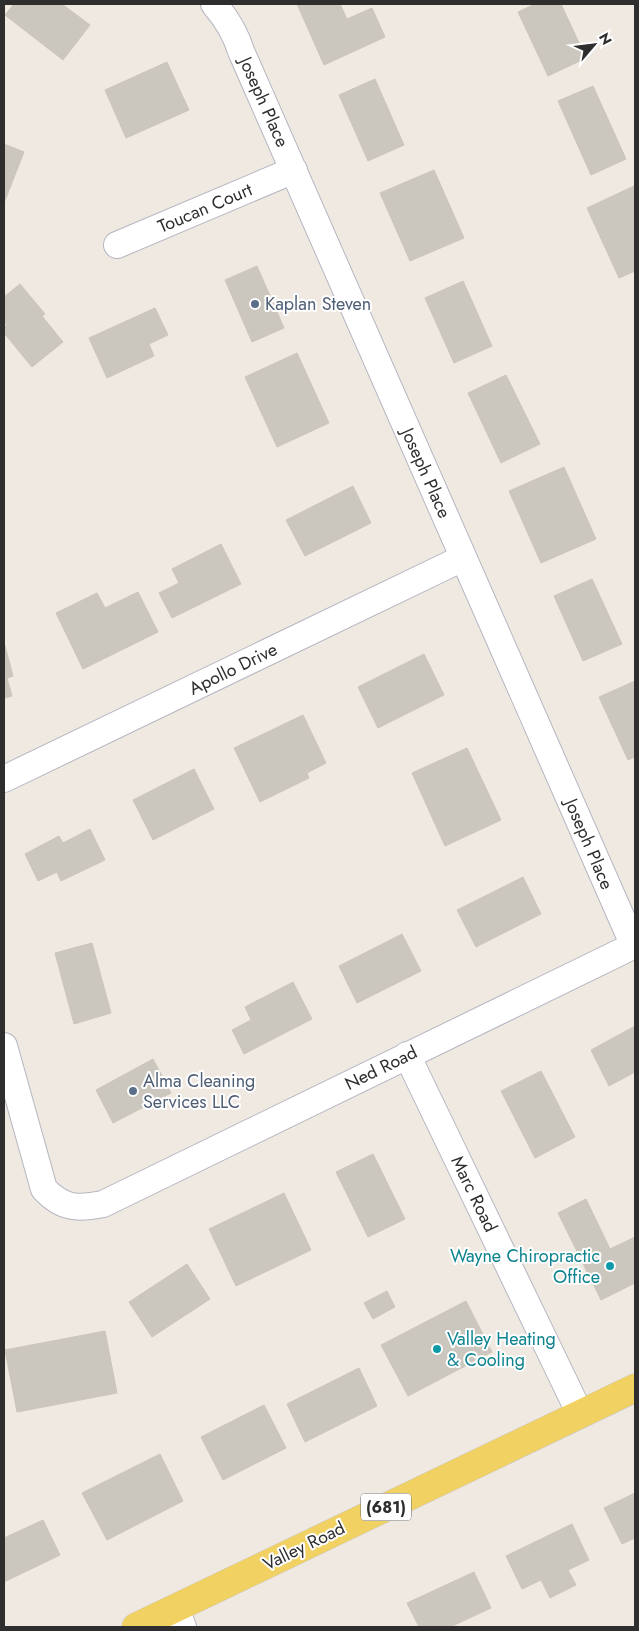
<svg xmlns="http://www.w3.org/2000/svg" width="639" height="1631" font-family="Jost,sans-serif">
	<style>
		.building { fill: #cbc7bf; stroke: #cbc5ba }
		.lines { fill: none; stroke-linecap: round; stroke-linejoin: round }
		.street-casing { stroke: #b4b7c1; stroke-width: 28 }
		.primary-casing { stroke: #c9c9c9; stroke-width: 29 }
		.street { stroke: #fff; stroke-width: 26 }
		.primary { stroke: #f2d163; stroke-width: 28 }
		.service-dot { fill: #5c6f8a; stroke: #fff; stroke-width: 2 }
		.culture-dot { fill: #0f9aa8; stroke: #fff; stroke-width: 2 }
		.labels { text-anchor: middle; stroke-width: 4; stroke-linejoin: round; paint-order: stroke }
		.shield { fill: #fff; stroke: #6d6d6d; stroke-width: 1 }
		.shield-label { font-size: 16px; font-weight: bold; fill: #2e2e2e }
		.street-label { font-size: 18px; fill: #2e2e2e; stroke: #fff }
		.service-label { font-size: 18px; fill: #4e5e75; stroke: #fff; text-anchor: start }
		.culture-label { font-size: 18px; fill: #0d838f; stroke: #fff; text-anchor: end }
	</style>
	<rect width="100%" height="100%" fill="#efe9e1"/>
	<path class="building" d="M 14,4 L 62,4 L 90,25 L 63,60 L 5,15 Z
		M 297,4 L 340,4 L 347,19 L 372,8 L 385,37 L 324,65 Z
		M 535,4 L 561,4 L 586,58 L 548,76 L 518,12 Z
		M 167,62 L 189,110 L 126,138 L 105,90 Z
		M 375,79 L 404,145 L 368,161 L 339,95 Z
		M 593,86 L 626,159 L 591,175 L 558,101 Z
		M 4,144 L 24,152 L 4,203 Z
		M 434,170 L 464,238 L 410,261 L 380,193 Z
		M 634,186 L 635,271 L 619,278 L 587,208 Z
		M 257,266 L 284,328 L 252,342 L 225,280 Z
		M 463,281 L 492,346 L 454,363 L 425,298 Z
		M 20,284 L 45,314 L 42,316 L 63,342 L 32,367 L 4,333 L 4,327 L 7,325 L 4,322 L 4,297 Z
		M 155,308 L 168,335 L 149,344 L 154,356 L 107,378 L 89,338 Z
		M 297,353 L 329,423 L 277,447 L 245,377 Z
		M 506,375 L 540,444 L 501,463 L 468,393 Z
		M 564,467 L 596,539 L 541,563 L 509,491 Z
		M 353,486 L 371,523 L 305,556 L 286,520 Z
		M 221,544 L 241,584 L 172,618 L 159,593 L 179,583 L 172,569 Z
		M 592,579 L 622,644 L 583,661 L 554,596 Z
		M 138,592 L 158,632 L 83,669 L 56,613 L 97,593 L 105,608 Z
		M 4,642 L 13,676 L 7,678 L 12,696 L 4,698 Z
		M 424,654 L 444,695 L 378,728 L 358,687 Z
		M 635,681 L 635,757 L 628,760 L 599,697 Z
		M 303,715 L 326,763 L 307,773 L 309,778 L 260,802 L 234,748 Z
		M 467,748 L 501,820 L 445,846 L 412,773 Z
		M 194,769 L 214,809 L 153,840 L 133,800 Z
		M 90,829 L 105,860 L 61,881 L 57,872 L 38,881 L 25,854 L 59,836 L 63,843 Z
		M 523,877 L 541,914 L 476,947 L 457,910 Z
		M 402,934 L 421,971 L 357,1003 L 339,966 Z
		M 92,943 L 111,1013 L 74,1024 L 55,953 Z
		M 293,982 L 312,1019 L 244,1054 L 232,1030 L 251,1020 L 245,1007 Z
		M 635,1026 L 635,1072 L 609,1086 L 591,1050 Z
		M 153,1059 L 171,1093 L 113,1123 L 96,1090 Z
		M 541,1071 L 575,1137 L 535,1158 L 501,1091 Z
		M 373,1154 L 405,1219 L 368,1237 L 336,1172 Z
		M 284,1193 L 311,1250 L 236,1286 L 209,1229 Z
		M 586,1199 L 610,1249 L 635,1237 L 635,1283 L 601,1300 L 558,1213 Z
		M 187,1264 L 210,1299 L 152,1337 L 129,1302 Z
		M 387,1291 L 395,1307 L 373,1319 L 364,1303 Z
		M 466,1301 L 492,1352 L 408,1396 L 381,1345 Z
		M 105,1331 L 117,1393 L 17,1412 L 5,1350 Z
		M 359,1368 L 377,1406 L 305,1442 L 287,1404 Z
		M 264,1405 L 286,1448 L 223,1480 L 201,1437 Z
		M 160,1454 L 183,1501 L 107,1540 L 82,1493 Z
		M 635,1493 L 635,1538 L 622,1544 L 604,1508 Z
		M 43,1520 L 60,1555 L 4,1582 L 4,1538 Z
		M 572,1524 L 589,1560 L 568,1570 L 576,1585 L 550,1598 L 541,1580 L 522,1589 L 506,1556 Z
		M 474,1572 L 491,1608 L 450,1627 L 419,1627 L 407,1603 Z"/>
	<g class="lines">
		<defs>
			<path id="street" d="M 214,4 C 227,19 235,32 241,51 L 634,946
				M 117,245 L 294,170
				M 4,779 L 463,558
				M 4,1046 L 44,1189 C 63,1209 78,1209 103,1204 L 635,945
				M 407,1055 L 580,1414
				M 176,1608 L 183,1627"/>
			<path id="primary" d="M 136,1627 L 635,1388"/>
		</defs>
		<use href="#street" class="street-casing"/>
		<use href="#primary" class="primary-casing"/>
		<use href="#street" class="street"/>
		<use href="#primary" class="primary"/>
	</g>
	<g class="service-dot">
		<circle cx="255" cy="304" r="5"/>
		<circle cx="133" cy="1091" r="5"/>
	</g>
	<g class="culture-dot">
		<circle cx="610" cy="1266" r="5"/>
		<circle cx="437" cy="1349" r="5"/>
	</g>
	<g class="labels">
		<rect class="shield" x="361" y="1493.5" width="50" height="27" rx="4"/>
		<g class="shield-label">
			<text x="386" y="1513">(681)</text>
		</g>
		<g class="street-label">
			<text transform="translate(264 102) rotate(66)" y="6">Joseph Place</text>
			<text transform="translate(205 208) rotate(-23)" y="6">Toucan Court</text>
			<text transform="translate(426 473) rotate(66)" y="6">Joseph Place</text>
			<text transform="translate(233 669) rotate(-26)" y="6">Apollo Drive</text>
			<text transform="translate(589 844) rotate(67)" y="6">Joseph Place</text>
			<text transform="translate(381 1068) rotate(-26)" y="6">Ned Road</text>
			<text transform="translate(474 1194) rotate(64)" y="6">Marc Road</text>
			<text transform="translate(304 1546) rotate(-26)" y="6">Valley Road</text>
		</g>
		<g class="service-label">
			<text x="265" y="310">Kaplan Steven</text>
			<text x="143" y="1087">Alma Cleaning<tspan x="143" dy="21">Services LLC</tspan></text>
		</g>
		<g class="culture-label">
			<text x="600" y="1262">Wayne Chiropractic<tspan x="600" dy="21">Office</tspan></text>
			<text x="447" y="1345" text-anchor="start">Valley Heating<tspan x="447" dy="21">&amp; Cooling</tspan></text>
		</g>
	</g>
	<rect width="639" height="1631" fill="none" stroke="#2e2e2e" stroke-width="10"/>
	<g transform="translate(594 45) rotate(62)" stroke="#ffffff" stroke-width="4" paint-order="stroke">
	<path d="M0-4L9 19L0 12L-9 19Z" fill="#2e2e2e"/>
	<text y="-8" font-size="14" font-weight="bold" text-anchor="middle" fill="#2e2e2e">N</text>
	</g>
</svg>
